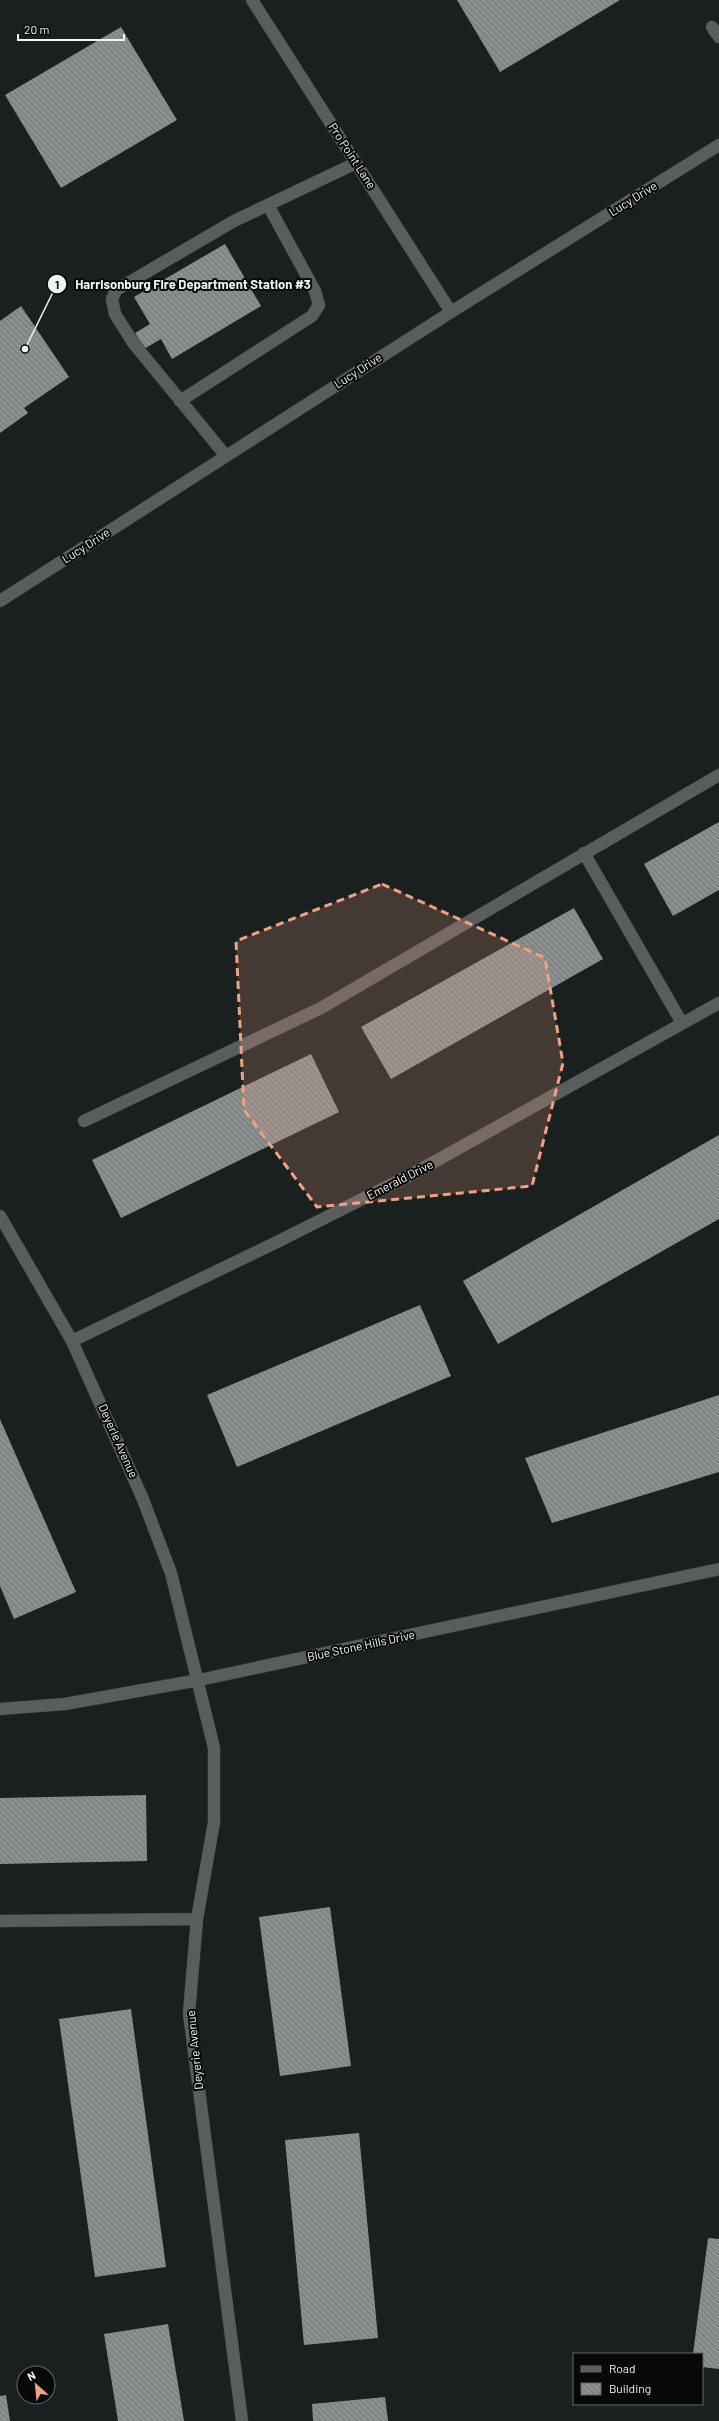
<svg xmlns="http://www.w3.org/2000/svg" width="719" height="2421" font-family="Barlow,sans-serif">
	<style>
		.building { fill: url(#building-back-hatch) }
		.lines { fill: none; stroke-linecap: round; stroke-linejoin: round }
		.minor-casing { stroke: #383e3e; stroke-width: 13 }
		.minor { stroke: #5a5d5d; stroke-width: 12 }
		.marked { fill: #f2a080; fill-opacity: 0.2; stroke: #f2a080; stroke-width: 3; stroke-dasharray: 8 5; stroke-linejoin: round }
		.labels { text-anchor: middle; stroke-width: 4; stroke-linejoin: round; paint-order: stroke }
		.street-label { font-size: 12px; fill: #f0f4f4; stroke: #070909 }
		.leader { fill: none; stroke: #f0f4f4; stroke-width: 1.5 }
		.callout-dot { fill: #f0f4f4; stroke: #070909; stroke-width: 1.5 }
		.mark-label { font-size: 12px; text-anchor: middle; font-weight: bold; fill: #111 }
		.callout-label { font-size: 13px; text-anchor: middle; font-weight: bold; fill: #f0f4f4; stroke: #070909; stroke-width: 4; stroke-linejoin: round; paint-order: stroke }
	</style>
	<defs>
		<pattern id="building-back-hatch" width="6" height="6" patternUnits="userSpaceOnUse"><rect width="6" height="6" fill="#898f8f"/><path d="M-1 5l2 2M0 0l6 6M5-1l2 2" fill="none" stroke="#727676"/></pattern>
	</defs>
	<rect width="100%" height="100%" fill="#1a2020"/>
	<path class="building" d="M 457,0 L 620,0 L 500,72 Z
		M 121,27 L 177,120 L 61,188 L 5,95 Z
		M 225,244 L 261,306 L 172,359 L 161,339 L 144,349 L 135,333 L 150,324 L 134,297 Z
		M 21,306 L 69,377 L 24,408 L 28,413 L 0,433 L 0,321 Z
		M 719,822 L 719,890 L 673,916 L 644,864 Z
		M 574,908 L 603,959 L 391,1079 L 361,1027 Z
		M 311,1054 L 339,1112 L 121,1218 L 92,1160 Z
		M 719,1135 L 719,1219 L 498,1344 L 463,1281 Z
		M 420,1305 L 451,1376 L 237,1467 L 207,1395 Z
		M 719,1395 L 719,1472 L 552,1523 L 525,1458 Z
		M 0,1419 L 76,1592 L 14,1619 L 0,1586 Z
		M 146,1795 L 147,1861 L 0,1864 L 0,1798 Z
		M 330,1907 L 351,2066 L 280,2076 L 259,1917 Z
		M 131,2009 L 166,2267 L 95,2277 L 59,2019 Z
		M 359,2133 L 378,2338 L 304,2345 L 285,2140 Z
		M 708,2238 L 719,2239 L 719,2369 L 702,2367 L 702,2354 L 693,2354 Z
		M 168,2324 L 184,2421 L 118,2421 L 104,2334 Z
		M 6,2395 L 10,2421 L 0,2421 L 0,2396 Z
		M 385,2397 L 388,2421 L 313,2421 L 312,2404 Z"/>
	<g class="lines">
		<defs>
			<path id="minor" d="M 252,0 L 451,312
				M 712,27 L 719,37
				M 180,401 L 312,316 L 319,305 L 315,291 L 268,205
				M 226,456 L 134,344 L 115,314 L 112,299 L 116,290 L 234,221 L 356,163
				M 0,601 L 451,312 L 719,145
				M 584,853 L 682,1023
				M 84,1121 L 321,1008 L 719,775
				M 0,1216 L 72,1341 L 142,1497 L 171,1573 L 214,1748 L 214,1822 L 197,1919 L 189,2013 L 242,2421
				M 72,1341 L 277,1242 L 416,1172 L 719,1003
				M 0,1709 L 65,1704 L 199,1680 L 719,1569
				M 0,1921 L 197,1919"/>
		</defs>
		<use href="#minor" class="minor-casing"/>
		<use href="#minor" class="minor"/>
	</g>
	<path class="marked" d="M 382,884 L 545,958 L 563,1063 L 532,1186 L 317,1207 L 244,1110 L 236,941 Z"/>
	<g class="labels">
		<g class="street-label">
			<text transform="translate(352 156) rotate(57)" y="4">Pro Point Lane</text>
			<text transform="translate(633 199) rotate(-32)" y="4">Lucy Drive</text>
			<text transform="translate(358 371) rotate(-33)" y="4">Lucy Drive</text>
			<text transform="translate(86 546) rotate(-33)" y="4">Lucy Drive</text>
			<text transform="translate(400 1180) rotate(-27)" y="4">Emerald Drive</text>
			<text transform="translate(118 1441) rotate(66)" y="4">Deyerle Avenue</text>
			<text transform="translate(361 1646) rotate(-12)" y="4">Blue Stone Hills Drive</text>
			<text transform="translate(195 2050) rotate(-96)" y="4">Deyerie Avenue</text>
		</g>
	</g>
	<path class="leader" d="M25 349L57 284"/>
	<g class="callout-dot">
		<circle cx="25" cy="349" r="4"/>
		<circle cx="57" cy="284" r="10"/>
	</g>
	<g class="mark-label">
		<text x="57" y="289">1</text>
	</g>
	<g class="callout-label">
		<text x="193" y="289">Harrisonburg Fire Department Station #3</text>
	</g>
	<rect x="573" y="2353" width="130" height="52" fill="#070909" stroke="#646767"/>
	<rect x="581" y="2366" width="20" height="6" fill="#5a5d5d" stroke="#646767"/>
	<text x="609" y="2373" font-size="12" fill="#f0f4f4">Road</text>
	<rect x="581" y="2383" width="20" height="12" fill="url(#building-back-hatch)" stroke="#646767"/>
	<text x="609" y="2393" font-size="12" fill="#f0f4f4">Building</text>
	<g transform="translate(36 2385) rotate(333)"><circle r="19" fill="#070909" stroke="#646767"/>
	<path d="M0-3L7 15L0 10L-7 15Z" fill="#f2a080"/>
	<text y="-6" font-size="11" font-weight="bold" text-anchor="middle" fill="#f0f4f4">N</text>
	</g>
	<path d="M18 34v6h106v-6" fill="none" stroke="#f0f4f4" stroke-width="2"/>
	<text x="24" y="34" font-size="12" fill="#f0f4f4" stroke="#070909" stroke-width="3" paint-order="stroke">20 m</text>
</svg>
